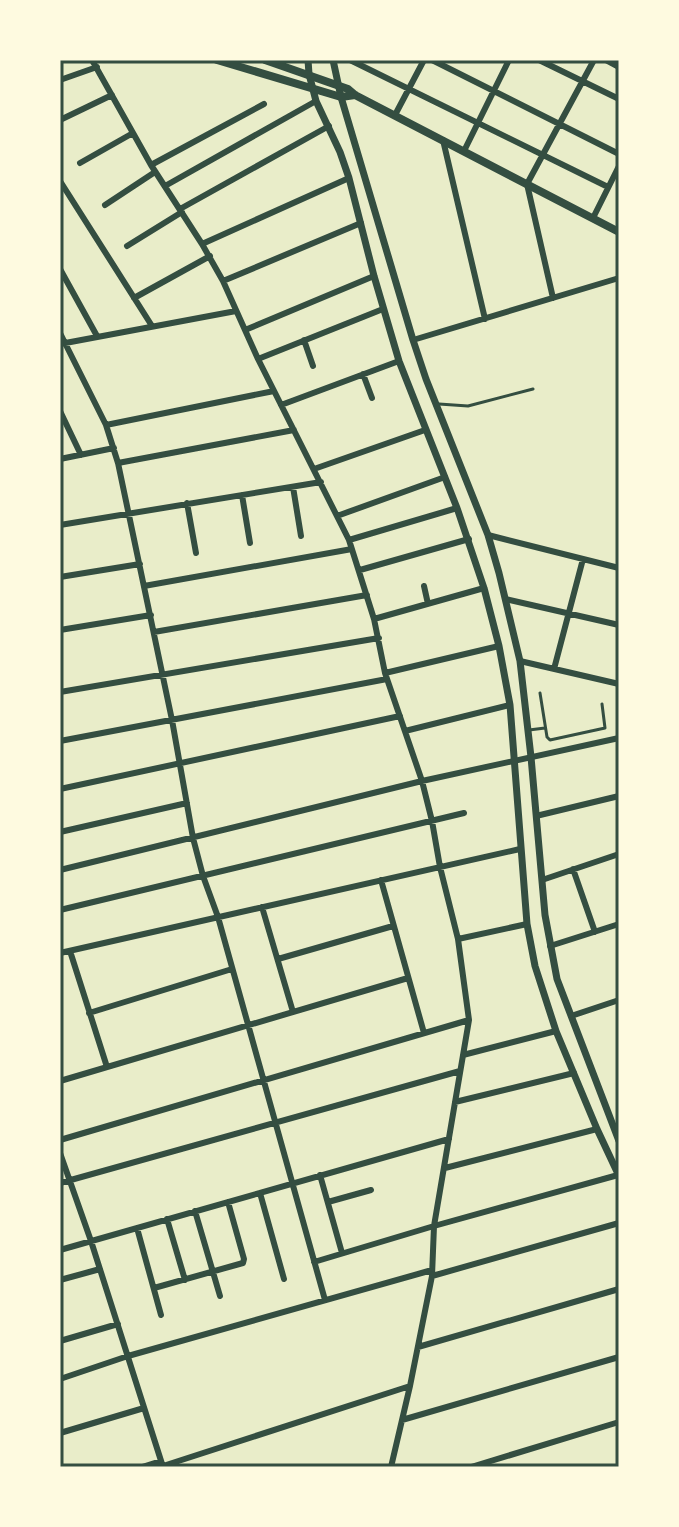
<svg xmlns="http://www.w3.org/2000/svg" width="679" height="1527" font-family="Overpass,sans-serif">
	<style>
		.lines { fill: none; stroke-linecap: round; stroke-linejoin: round }
		.service { stroke: #344e41; stroke-width: 3 }
		.minor { stroke: #344e41; stroke-width: 6 }
		.tertiary { stroke: #344e41; stroke-width: 7 }
		.secondary { stroke: #344e41; stroke-width: 8 }
		.neatline { fill: none; stroke: #344e41; stroke-width: 3 }
	</style>
	<rect width="100%" height="100%" fill="#e9edc9"/>
	<g class="lines">
		<path class="service" d="M 439,404 L 468,406 L 533,389
			M 540,693 L 547,737 L 550,740 L 605,728 L 602,704
			M 529,730 L 545,728"/>
		<path class="minor" d="M 92,60 L 151,165 L 202,244 L 223,281 L 258,359 L 349,540 L 374,619 L 385,673 L 422,781 L 432,821 L 440,867 L 458,939 L 469,1020 L 434,1226 L 432,1276 L 410,1386 L 391,1467
			M 350,60 L 608,187
			M 432,60 L 619,154
			M 539,60 L 619,99
			M 606,60 L 619,67
			M 60,80 L 97,67
			M 395,115 L 424,60
			M 60,120 L 112,95
			M 443,140 L 485,319
			M 464,151 L 509,60
			M 80,163 L 133,133
			M 151,165 L 264,104
			M 60,181 L 152,326
			M 165,186 L 316,101
			M 105,205 L 155,172
			M 180,209 L 329,126
			M 593,218 L 619,166
			M 202,244 L 349,178
			M 127,246 L 182,212
			M 60,269 L 97,336
			M 223,281 L 361,223
			M 134,298 L 210,256
			M 553,298 L 527,184 L 594,60
			M 245,330 L 374,276
			M 60,333 L 106,425 L 118,463 L 172,720 L 193,838 L 203,876 L 218,917 L 325,1300
			M 304,340 L 313,366
			M 413,340 L 619,278
			M 60,344 L 236,311
			M 258,359 L 383,309
			M 363,374 L 372,398
			M 281,405 L 399,361
			M 60,411 L 81,455
			M 106,425 L 274,391
			M 60,459 L 114,448
			M 118,463 L 294,430
			M 314,469 L 425,430
			M 293,487 L 301,536
			M 242,495 L 250,543
			M 187,503 L 196,553
			M 337,516 L 445,477
			M 60,525 L 321,482
			M 488,535 L 619,568
			M 349,540 L 457,508
			M 360,570 L 469,539
			M 60,577 L 140,564
			M 144,586 L 352,549
			M 424,586 L 428,604
			M 505,599 L 619,625
			M 374,619 L 484,588
			M 60,630 L 151,615
			M 154,632 L 367,595
			M 520,661 L 619,684
			M 554,669 L 583,559
			M 385,673 L 499,646
			M 60,692 L 379,638
			M 405,731 L 510,705
			M 60,741 L 387,679
			M 60,789 L 400,716
			M 536,816 L 619,796
			M 60,832 L 187,803
			M 573,869 L 595,932
			M 60,870 L 422,781 L 619,738
			M 381,880 L 424,1033
			M 542,880 L 619,854
			M 262,907 L 293,1012
			M 60,910 L 464,813
			M 458,939 L 527,924
			M 550,946 L 619,924
			M 70,951 L 107,1067
			M 60,953 L 520,849
			M 278,959 L 393,926
			M 89,1013 L 232,969
			M 571,1016 L 619,1000
			M 463,1055 L 556,1031
			M 60,1081 L 408,978
			M 455,1102 L 574,1073
			M 60,1140 L 469,1020
			M 60,1153 L 91,1241 L 163,1467
			M 445,1168 L 597,1129
			M 320,1175 L 342,1253
			M 60,1183 L 460,1071
			M 260,1193 L 284,1279
			M 328,1202 L 371,1190
			M 195,1211 L 220,1296
			M 167,1219 L 185,1280
			M 137,1228 L 161,1315
			M 60,1250 L 449,1139
			M 314,1262 L 434,1226 L 618,1175
			M 432,1276 L 619,1223
			M 60,1280 L 100,1269
			M 154,1288 L 243,1263 L 244,1259 L 228,1202
			M 60,1341 L 118,1324
			M 418,1347 L 619,1289
			M 60,1379 L 128,1356 L 432,1270
			M 402,1420 L 619,1357
			M 60,1433 L 144,1408
			M 163,1466 L 410,1386
			M 142,1467 L 161,1461
			M 471,1467 L 619,1422"/>
		<path class="tertiary" d="M 308,60 L 309,74 L 316,101 L 340,152 L 349,178 L 374,276 L 399,361 L 457,508 L 484,588 L 499,646 L 510,705 L 527,924 L 535,966 L 556,1031 L 597,1129 L 619,1176
			M 333,60 L 341,97 L 413,340 L 426,379 L 488,535 L 499,573 L 520,661 L 531,757 L 545,915 L 557,979 L 619,1141"/>
		<path class="secondary" d="M 217,60 L 341,97 L 355,95
			M 265,60 L 348,89 L 355,95 L 619,232"/>
	</g>
	<rect width="679" height="1527" fill="none" stroke="#fefae0" stroke-width="124"/>
	<rect x="62" y="62" width="555" height="1403" class="neatline"/>
</svg>
